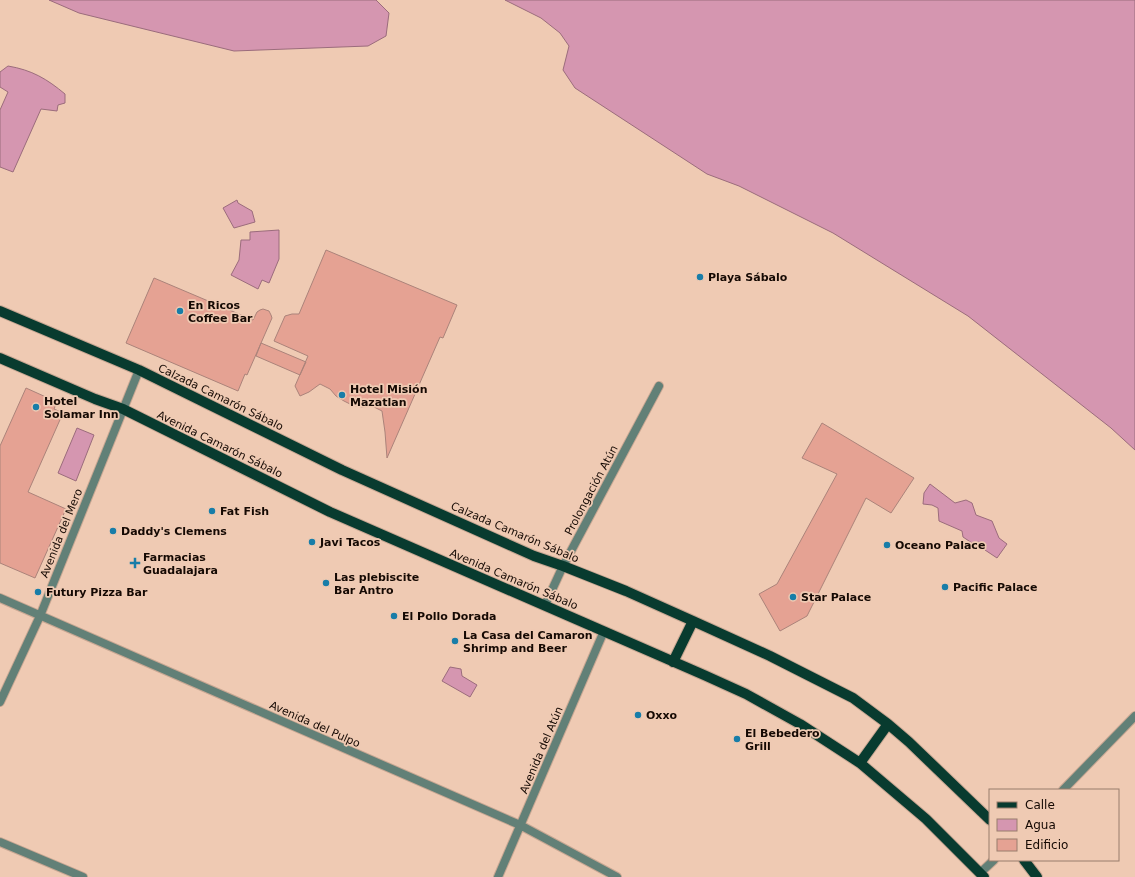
<svg xmlns="http://www.w3.org/2000/svg" width="1135" height="877" font-family="'DejaVu Sans',sans-serif">
	<style>
		.water { fill: #d596b0; stroke: #9b6c7c }
		.building { fill: #e5a293; stroke: #ab837a }
		.lines { fill: none; stroke-linecap: round; stroke-linejoin: round }
		.minor-casing { stroke: #c8a793; stroke-width: 10 }
		.primary-casing { stroke: #c8a793; stroke-width: 12 }
		.minor { stroke: #628077; stroke-width: 8 }
		.primary { stroke: #083b2f; stroke-width: 10 }
		.poi-dot { fill: #187da8; stroke: #efcab3; stroke-width: 1.5 }
		.labels { text-anchor: middle; stroke-width: 3.5; stroke-linejoin: round; paint-order: stroke }
		.poi-label { font-size: 11px; font-weight: bold; fill: #150903; stroke: #efcab3; text-anchor: start }
		.street-label { font-size: 11px; fill: #150903; stroke: #efcab3 }
	</style>
	<rect width="100%" height="100%" fill="#efcab3"/>
	<path class="water" d="M 49,0 L 376,0 L 389,13 L 386,36 L 368,46 L 234,51 L 79,13 Z
		M 505,0 L 1135,0 L 1135,450 L 1111,428 L 968,316 L 833,233 L 739,186 L 707,174 L 575,88 L 563,70 L 569,46 L 560,33 L 541,18 Z
		M 8,66 C 32,70 47,79 65,94 L 65,103 L 58,105 L 57,111 L 41,109 L 13,172 L 0,167 L 0,110 L 8,92 L 0,87 L 0,72 Z
		M 237,200 L 238,203 L 252,211 L 255,222 L 234,228 L 223,208 Z
		M 279,230 L 279,259 L 269,283 L 262,280 L 258,289 L 231,275 L 239,260 L 241,240 L 250,240 L 250,232 Z
		M 77,428 L 94,435 L 76,481 L 58,473 Z
		M 930,484 L 955,503 L 966,500 L 972,503 L 976,515 L 992,521 L 999,538 L 1007,544 L 997,558 L 985,550 L 986,545 L 981,542 L 972,543 L 963,537 L 962,531 L 939,521 L 938,508 L 932,505 L 923,504 L 924,493 Z
		M 450,667 L 461,669 L 462,676 L 477,685 L 470,697 L 442,681 Z"/>
	<path class="building" d="M 326,250 L 457,305 L 443,338 L 440,337 L 387,458 L 385,432 L 382,411 L 372,406 L 362,407 L 352,405 L 344,401 L 336,396 L 330,389 L 320,384 L 309,392 L 300,396 L 295,386 L 308,356 L 274,341 L 285,316 L 292,314 L 299,314 Z
		M 154,278 L 253,320 L 257,312 L 260,310 L 263,309 L 269,311 L 271,315 L 272,318 L 247,375 L 245,374 L 238,391 L 126,343 Z
		M 261,343 L 306,362 L 300,375 L 256,356 Z
		M 26,388 L 57,402 L 54,409 L 63,413 L 28,492 L 66,509 L 35,578 L 0,563 L 0,446 Z
		M 822,423 L 914,478 L 891,513 L 866,498 L 807,616 L 780,631 L 759,594 L 777,584 L 837,474 L 802,458 Z"/>
	<g class="lines">
		<defs>
			<path id="minor" d="M 0,598 L 520,825 L 617,877
				M 545,605 L 563,566 L 659,386
				M 0,702 L 40,616 L 139,370
				M 1063,790 L 1135,716
				M 0,842 L 83,877
				M 980,873 L 994,860
				M 498,877 L 604,631"/>
			<path id="primary" d="M 0,311 L 139,370 L 342,470 L 534,556 L 563,566 L 626,591 L 693,621 L 770,656 L 853,698 L 888,724 L 909,742 L 990,820
				M 0,358 L 95,399 L 123,409 L 330,512 L 704,675 L 746,694 L 800,724 L 860,763 L 926,819 L 984,877
				M 673,662 L 693,621
				M 860,763 L 888,724
				M 1024,860 L 1037,877"/>
		</defs>
		<use href="#minor" class="minor-casing"/>
		<use href="#primary" class="primary-casing"/>
		<use href="#minor" class="minor"/>
		<use href="#primary" class="primary"/>
	</g>
	<g class="poi-dot">
		<circle cx="700" cy="277" r="4"/>
		<circle cx="180" cy="311" r="4"/>
		<circle cx="342" cy="395" r="4"/>
		<circle cx="36" cy="407" r="4"/>
		<circle cx="212" cy="511" r="4"/>
		<circle cx="113" cy="531" r="4"/>
		<circle cx="312" cy="542" r="4"/>
		<circle cx="887" cy="545" r="4"/>
		<path d="M133 557h4v4h4v4h-4v4h-4v-4h-4v-4h4z"/>
		<circle cx="326" cy="583" r="4"/>
		<circle cx="945" cy="587" r="4"/>
		<circle cx="38" cy="592" r="4"/>
		<circle cx="793" cy="597" r="4"/>
		<circle cx="394" cy="616" r="4"/>
		<circle cx="455" cy="641" r="4"/>
		<circle cx="638" cy="715" r="4"/>
		<circle cx="737" cy="739" r="4"/>
	</g>
	<g class="labels">
		<g class="poi-label">
			<text x="708" y="281">Playa Sábalo</text>
			<text x="188" y="309">En Ricos<tspan x="188" dy="13">Coffee Bar</tspan></text>
			<text x="350" y="393">Hotel Misión<tspan x="350" dy="13">Mazatlan</tspan></text>
			<text x="44" y="405">Hotel<tspan x="44" dy="13">Solamar Inn</tspan></text>
			<text x="220" y="515">Fat Fish</text>
			<text x="121" y="535">Daddy's Clemens</text>
			<text x="320" y="546">Javi Tacos</text>
			<text x="895" y="549">Oceano Palace</text>
			<text x="143" y="561">Farmacias<tspan x="143" dy="13">Guadalajara</tspan></text>
			<text x="334" y="581">Las plebiscite<tspan x="334" dy="13">Bar Antro</tspan></text>
			<text x="953" y="591">Pacific Palace</text>
			<text x="46" y="596">Futury Pizza Bar</text>
			<text x="801" y="601">Star Palace</text>
			<text x="402" y="620">El Pollo Dorada</text>
			<text x="463" y="639">La Casa del Camaron<tspan x="463" dy="13">Shrimp and Beer</tspan></text>
			<text x="646" y="719">Oxxo</text>
			<text x="745" y="737">El Bebedero<tspan x="745" dy="13">Grill</tspan></text>
		</g>
		<g class="street-label">
			<text transform="translate(221 397) rotate(26)" y="4">Calzada Camarón Sábalo</text>
			<text transform="translate(220 444) rotate(26)" y="4">Avenida Camarón Sábalo</text>
			<text transform="translate(591 490) rotate(-62)" y="4">Prolongación Atún</text>
			<text transform="translate(515 532) rotate(23)" y="4">Calzada Camarón Sábalo</text>
			<text transform="translate(61 533) rotate(-68)" y="4">Avenida del Mero</text>
			<text transform="translate(514 579) rotate(23)" y="4">Avenida Camarón Sábalo</text>
			<text transform="translate(315 724) rotate(24)" y="4">Avenida del Pulpo</text>
			<text transform="translate(541 750) rotate(-67)" y="4">Avenida del Atún</text>
		</g>
	</g>
	<rect x="989" y="789" width="130" height="72" fill="#efcab3" stroke="#987d6d"/>
	<rect x="997" y="802" width="20" height="6" fill="#083b2f" stroke="#987d6d"/>
	<text x="1025" y="809" font-size="12" fill="#150903">Calle</text>
	<rect x="997" y="819" width="20" height="12" fill="#d596b0" stroke="#987d6d"/>
	<text x="1025" y="829" font-size="12" fill="#150903">Agua</text>
	<rect x="997" y="839" width="20" height="12" fill="#e5a293" stroke="#987d6d"/>
	<text x="1025" y="849" font-size="12" fill="#150903">Edificio</text>
</svg>
